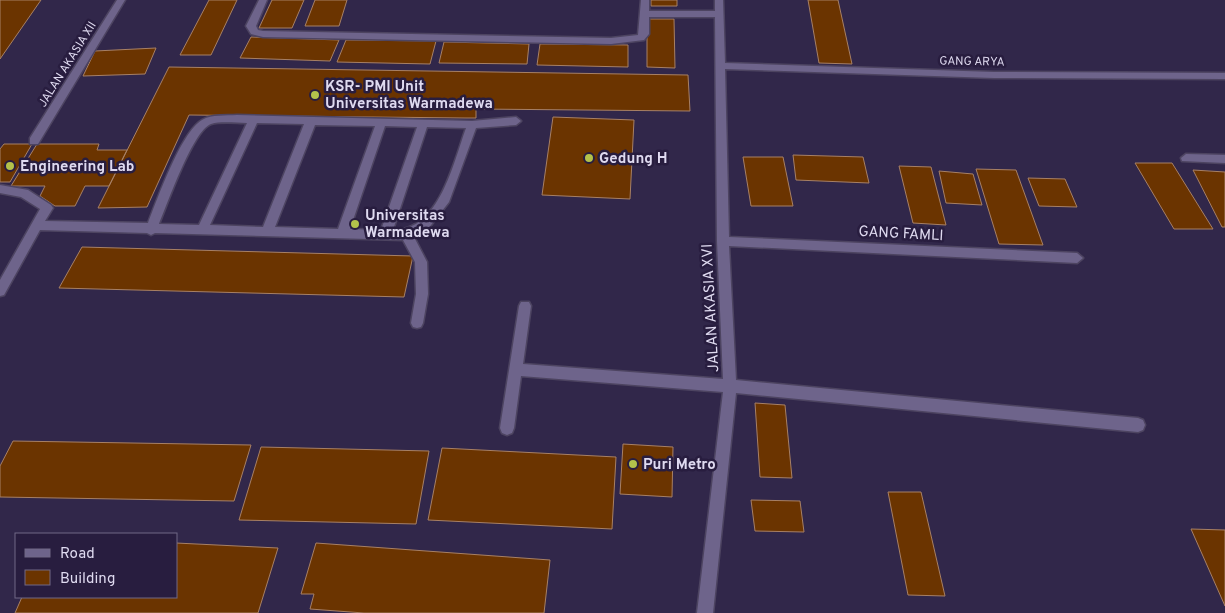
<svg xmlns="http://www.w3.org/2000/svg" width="1225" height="613" font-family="Overpass,sans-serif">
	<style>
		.building { fill: #6b3400; stroke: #a78065 }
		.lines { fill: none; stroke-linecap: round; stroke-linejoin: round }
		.minor-casing { stroke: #4d4461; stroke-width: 3 }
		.minor { fill: #6e648b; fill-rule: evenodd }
		.poi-dot { fill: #b3c24b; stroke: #281d3f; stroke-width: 2 }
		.labels { text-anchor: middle; stroke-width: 5; stroke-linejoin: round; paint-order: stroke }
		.far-street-label { font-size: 12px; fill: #dfdaf0; stroke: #281d3f }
		.poi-label { font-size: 15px; font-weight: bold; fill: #dfdaf0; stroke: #281d3f; text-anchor: start }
		.street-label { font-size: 15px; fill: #dfdaf0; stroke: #281d3f }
	</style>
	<rect width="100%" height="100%" fill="#31274a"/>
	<path class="building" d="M 0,0 L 41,0 L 0,59 Z
		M 209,0 L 237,0 L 211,55 L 180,55 Z
		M 272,0 L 304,0 L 292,28 L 259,28 Z
		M 315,0 L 347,0 L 339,26 L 305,26 Z
		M 651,0 L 677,0 L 677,6 L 651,6 Z
		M 808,0 L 838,0 L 852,64 L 819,63 Z
		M 647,19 L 674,19 L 675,68 L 647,67 Z
		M 251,37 L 339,40 L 330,61 L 240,58 Z
		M 346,40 L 436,41 L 430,64 L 337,62 Z
		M 444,42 L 529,44 L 527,64 L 439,63 Z
		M 540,44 L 628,45 L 628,67 L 537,65 Z
		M 156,48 L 145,74 L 83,76 L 95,51 Z
		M 169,67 L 688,75 L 690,111 L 476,109 L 476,118 L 466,118 L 189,115 L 147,207 L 98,208 Z
		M 553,117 L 634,120 L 630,199 L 542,195 Z
		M 4,144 L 32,144 L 10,182 L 0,182 L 0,149 Z
		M 37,144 L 99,144 L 97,150 L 127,150 L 109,186 L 85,186 L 75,206 L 55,206 L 40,196 L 45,186 L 11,186 Z
		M 793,155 L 863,157 L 869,183 L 796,180 Z
		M 743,157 L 783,157 L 793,206 L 751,206 Z
		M 1135,163 L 1172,163 L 1213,229 L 1174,229 Z
		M 899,166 L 931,167 L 946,225 L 913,223 Z
		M 976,169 L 1016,170 L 1043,245 L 999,244 Z
		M 1193,170 L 1225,172 L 1225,227 L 1222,227 Z
		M 939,171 L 973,174 L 982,205 L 946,203 Z
		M 1028,178 L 1065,179 L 1077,207 L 1039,206 Z
		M 82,247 L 413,256 L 404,297 L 59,288 Z
		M 755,403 L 785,405 L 792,478 L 760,477 Z
		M 13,441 L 251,445 L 234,501 L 0,497 L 0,466 Z
		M 623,444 L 673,447 L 672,497 L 620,494 Z
		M 261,447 L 429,451 L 416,524 L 239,520 Z
		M 442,448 L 616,457 L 612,529 L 428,520 Z
		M 888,492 L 921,492 L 945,596 L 908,595 Z
		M 751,500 L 800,501 L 804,532 L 755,531 Z
		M 1191,529 L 1225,530 L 1225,606 Z
		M 176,543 L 278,548 L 258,613 L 15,613 L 22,597 L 176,597 Z
		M 316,543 L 550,560 L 544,613 L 364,613 L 310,609 L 314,594 L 301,594 Z"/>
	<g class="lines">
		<defs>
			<path id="minor" d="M 117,0 L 125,0 L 38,144 L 30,144 L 30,138 Z
				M 259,0 L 267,0 L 256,26 L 258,30 L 263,31 L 611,38 L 638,35 L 641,0 L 649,0 L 649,11 L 715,11 L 715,0 L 723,0 L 725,63 L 994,72 L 1225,73 L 1225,79 L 994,78 L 725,69 L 729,237 L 1077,253 L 1083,258 L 1077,263 L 729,246 L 736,380 L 1138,418 L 1143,420 L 1145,425 L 1143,430 L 1138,432 L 736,393 L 713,613 L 697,613 L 723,392 L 521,376 L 514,428 L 512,433 L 507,435 L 502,433 L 500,428 L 519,306 L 521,302 L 529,302 L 531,306 L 523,364 L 723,379 L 717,241 L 715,17 L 649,17 L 649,34 L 644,40 L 611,44 L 263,37 L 251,34 L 246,26 Z
				M 237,115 L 472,121 L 516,117 L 521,121 L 516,125 L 476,128 L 449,202 L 428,229 L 414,237 L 427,262 L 428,294 L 423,323 L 421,327 L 417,328 L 413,327 L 411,323 L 416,294 L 415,262 L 403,240 L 155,233 L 151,235 L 147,233 L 40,230 L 4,295 L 0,296 L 0,280 L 40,209 L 21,197 L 0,193 L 0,185 L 28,190 L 51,205 L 53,208 L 45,221 L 148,223 C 157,200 181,132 202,120 C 212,114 226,116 237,115 ZM 247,123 L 199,225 L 159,224 C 167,205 193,130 211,124 C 221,121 236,123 247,123 ZM 257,123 L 304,124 L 263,227 L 210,225 ZM 315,125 L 375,126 L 338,229 L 275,227 ZM 385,126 L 417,127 L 381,230 L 350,229 ZM 427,127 L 466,128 C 453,164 439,231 393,230 Z
				M 1186,154 L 1225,155 L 1225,163 L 1182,161 L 1181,158 Z"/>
		</defs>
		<use href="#minor" class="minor-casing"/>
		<use href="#minor" class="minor"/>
	</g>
	<g class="poi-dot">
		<circle cx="315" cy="95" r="5"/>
		<circle cx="589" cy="158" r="5"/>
		<circle cx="10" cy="166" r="5"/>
		<circle cx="355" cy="224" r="5"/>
		<circle cx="633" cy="464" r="5"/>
	</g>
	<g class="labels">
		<g class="far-street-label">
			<text transform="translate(972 61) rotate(1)" y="4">GANG ARYA</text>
			<text transform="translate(67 64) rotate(-58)" y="4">JALAN AKASIA XII</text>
		</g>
		<g class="poi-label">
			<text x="325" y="91">KSR- PMI Unit<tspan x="325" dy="17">Universitas Warmadewa</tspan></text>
			<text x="599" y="163">Gedung H</text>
			<text x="20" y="171">Engineering Lab</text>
			<text x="365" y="220">Universitas<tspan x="365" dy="17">Warmadewa</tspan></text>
			<text x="643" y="469">Puri Metro</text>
		</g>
		<g class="street-label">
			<text transform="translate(901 233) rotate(3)" y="5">GANG FAMLI</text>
			<text transform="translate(710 308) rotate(-93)" y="5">JALAN AKASIA XVI</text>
		</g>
	</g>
	<rect x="15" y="533" width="162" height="65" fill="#281d3f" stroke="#716986"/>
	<rect x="25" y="549" width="25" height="8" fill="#6e648b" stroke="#716986"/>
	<text x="60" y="558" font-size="15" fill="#dfdaf0">Road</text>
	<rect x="25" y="570" width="25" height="15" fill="#6b3400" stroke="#716986"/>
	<text x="60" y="583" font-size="15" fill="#dfdaf0">Building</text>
</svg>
